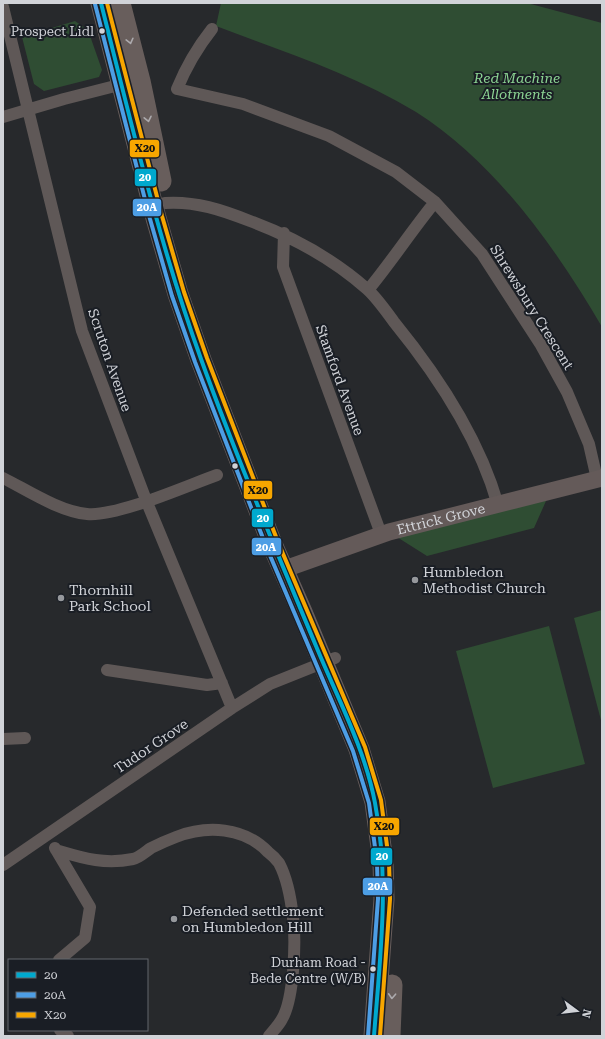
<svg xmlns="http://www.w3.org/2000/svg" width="605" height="1039" font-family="'Roboto Serif',serif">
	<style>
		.green { fill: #2f4d33 }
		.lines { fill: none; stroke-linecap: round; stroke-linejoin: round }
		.street { stroke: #5f5857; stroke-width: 12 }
		.secondary { stroke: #645a59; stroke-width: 17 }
		.highway { stroke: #685e5c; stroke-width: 21 }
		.bus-1-casing { stroke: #1a1e25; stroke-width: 7 }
		.bus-2-casing { stroke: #1a1e25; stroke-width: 7 }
		.bus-3-casing { stroke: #1a1e25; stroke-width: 7 }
		.bus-1 { stroke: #00a9ce; stroke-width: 4 }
		.bus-2 { stroke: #4d9ee5; stroke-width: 4 }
		.bus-3 { stroke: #f7a600; stroke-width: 4 }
		.oneway { stroke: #acaaad }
		.bus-dot { fill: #d1d3d8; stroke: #1a1e25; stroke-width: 1.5 }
		.poi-dot { fill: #96989c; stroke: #1a1e25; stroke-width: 1.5 }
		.labels { text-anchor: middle; stroke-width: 4; stroke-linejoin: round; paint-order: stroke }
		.bus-label { font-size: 13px; fill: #d1d3d8; stroke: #1a1e25; text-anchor: end }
		.park-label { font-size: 14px; font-style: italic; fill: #8cd493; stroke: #1a1e25 }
		.street-label { font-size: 14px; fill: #d1d3d8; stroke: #1a1e25 }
		.poi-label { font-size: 14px; fill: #d1d3d8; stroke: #1a1e25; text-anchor: start }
		.line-badge { stroke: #1a1e25; stroke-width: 1.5 }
		.badge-label { font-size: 11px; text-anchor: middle; font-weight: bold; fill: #fff }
		.pale-badge-label { font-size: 11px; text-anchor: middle; font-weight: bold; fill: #111 }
	</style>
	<rect width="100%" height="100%" fill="#27292c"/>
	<path class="green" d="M 221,3 L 527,3 L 602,23 L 602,327 C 556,248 495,162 416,112 C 354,74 284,52 216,26 Z
		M 75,21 L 88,30 L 102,70 L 99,77 L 44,91 L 34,84 L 22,37 Z
		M 550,492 L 534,528 L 427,556 L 389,532 Z
		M 602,610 L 602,724 L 574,618 Z
		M 549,626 L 585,764 L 493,788 L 456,651 Z"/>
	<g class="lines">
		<path class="street" d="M 3,7 L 82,331 L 146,500 L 232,708
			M 212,29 C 197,48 186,67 177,89 L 243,104 L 329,136 L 396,172 L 435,202 L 482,254 L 541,345 L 567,392 L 589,444 L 597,479
			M 3,117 L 64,99 L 123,84
			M 165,203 C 196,201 222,210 250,221 C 293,237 333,259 367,289 C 377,298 386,311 394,322 C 438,376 479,438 498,505
			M 284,233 L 283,267 L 381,534
			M 368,290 C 392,261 412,230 435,202
			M 3,478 C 27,490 60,512 87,514 C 117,517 186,486 217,475
			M 107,670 L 207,685 L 222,683
			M 3,739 L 25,738
			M 55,848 L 90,907 L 85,938 L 59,960
			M 56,850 C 83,858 104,865 133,859 C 139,858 145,852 151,848 C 159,844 168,840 176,837 C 207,825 244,827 268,852 C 272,855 276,859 279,863 C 288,880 291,899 293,918 C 296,941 294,999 282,1019 C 279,1025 273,1031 269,1036
			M 3,865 L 232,708 L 270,684 L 335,658
			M 60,1030 L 68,1036"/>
		<path class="secondary" id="s1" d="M 282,570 L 389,532 L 602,478"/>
		<path class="highway" d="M 101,3 L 156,218 L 178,294 L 201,360 L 272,544 L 302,612 L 359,749 L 375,802 L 383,862 L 384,899 L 374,1036
			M 120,3 L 140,81 L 161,181
			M 390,1036 L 392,985"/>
		<defs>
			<path id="bus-1" d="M 101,3 C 131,122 159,243 201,359 C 236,456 276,550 316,646 C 337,697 365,749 375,803 C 390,880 380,958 374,1036"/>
			<path id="bus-2" d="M 95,4 L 150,219 L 172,296 L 195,362 L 266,546 L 353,751 L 369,803 L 377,862 L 378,899 L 368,1036"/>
			<path id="bus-3" d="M 107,3 L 162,216 L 184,292 L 207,358 L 278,542 L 365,747 L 381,800 L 389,861 L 390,899 L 380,1036"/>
		</defs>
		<use href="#bus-1" class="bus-1-casing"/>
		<use href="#bus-2" class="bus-2-casing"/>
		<use href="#bus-3" class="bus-3-casing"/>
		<use href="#bus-1" class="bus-1"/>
		<use href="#bus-2" class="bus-2"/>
		<use href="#bus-3" class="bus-3"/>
	</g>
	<defs><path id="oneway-chevron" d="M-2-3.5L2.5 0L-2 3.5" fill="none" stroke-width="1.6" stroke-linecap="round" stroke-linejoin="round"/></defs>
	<g class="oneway">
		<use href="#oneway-chevron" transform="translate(130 41) rotate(76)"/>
		<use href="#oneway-chevron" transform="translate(148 119) rotate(78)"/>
		<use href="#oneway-chevron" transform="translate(392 996) rotate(93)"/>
	</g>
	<g class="bus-dot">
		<circle cx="102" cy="31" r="3.5"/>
		<circle cx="235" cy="466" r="3.5"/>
		<circle cx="373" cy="969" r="3.5"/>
	</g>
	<g class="poi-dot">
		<circle cx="415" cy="580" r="4"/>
		<circle cx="61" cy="598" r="4"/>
		<circle cx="174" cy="919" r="4"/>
	</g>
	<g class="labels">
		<g class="bus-label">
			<text x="94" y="36">Prospect Lidl</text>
			<text x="366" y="967">Durham Road -<tspan x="366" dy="16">Bede Centre (W/B)</tspan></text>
		</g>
		<g class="park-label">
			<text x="517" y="83">Red Machine<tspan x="517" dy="16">Allotments</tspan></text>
		</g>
		<g class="street-label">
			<text transform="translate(532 307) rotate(58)" y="5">Shrewsbury Crescent</text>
			<text transform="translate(110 360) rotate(71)" y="5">Scruton Avenue</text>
			<text transform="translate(340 380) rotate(70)" y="5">Stamford Avenue</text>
			<text dy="5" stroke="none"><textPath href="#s1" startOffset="167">Ettrick Grove</textPath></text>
			<text transform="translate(151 746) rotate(-34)" y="5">Tudor Grove</text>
		</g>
		<g class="poi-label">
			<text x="423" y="577">Humbledon<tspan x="423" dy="16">Methodist Church</tspan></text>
			<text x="69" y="595">Thornhill<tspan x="69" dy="16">Park School</tspan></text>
			<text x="182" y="916">Defended settlement<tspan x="182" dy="16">on Humbledon Hill</tspan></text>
		</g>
	</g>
	<g class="line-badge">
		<rect x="129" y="139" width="31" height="19" rx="4" fill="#f7a600"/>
		<rect x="134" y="168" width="23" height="19" rx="4" fill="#00a9ce"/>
		<rect x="132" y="198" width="30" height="19" rx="4" fill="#4d9ee5"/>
		<rect x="243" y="480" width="30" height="20" rx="4" fill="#f7a600"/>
		<rect x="251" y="508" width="23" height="20" rx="4" fill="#00a9ce"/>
		<rect x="251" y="537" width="31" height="19" rx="4" fill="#4d9ee5"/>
		<rect x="369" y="817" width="31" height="19" rx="4" fill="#f7a600"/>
		<rect x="370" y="847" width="23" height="19" rx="4" fill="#00a9ce"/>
		<rect x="362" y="877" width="31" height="19" rx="4" fill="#4d9ee5"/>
	</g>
	<g class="badge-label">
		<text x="145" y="181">20</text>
		<text x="147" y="211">20A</text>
		<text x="263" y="522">20</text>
		<text x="266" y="551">20A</text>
		<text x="382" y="860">20</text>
		<text x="378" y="890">20A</text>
	</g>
	<g class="pale-badge-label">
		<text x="145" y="152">X20</text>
		<text x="258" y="494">X20</text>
		<text x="384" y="830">X20</text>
	</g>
	<rect width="605" height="1039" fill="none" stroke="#d1d3d8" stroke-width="8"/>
	<rect x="8" y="959" width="140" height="72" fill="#1a1e25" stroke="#63666d"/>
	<rect x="16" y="972" width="20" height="6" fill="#00a9ce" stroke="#63666d"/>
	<text x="44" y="979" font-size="12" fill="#d1d3d8">20</text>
	<rect x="16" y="992" width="20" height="6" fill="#4d9ee5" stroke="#63666d"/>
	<text x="44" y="999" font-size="12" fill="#d1d3d8">20A</text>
	<rect x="16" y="1012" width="20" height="6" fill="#f7a600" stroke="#63666d"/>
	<text x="44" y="1019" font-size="12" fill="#d1d3d8">X20</text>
	<g transform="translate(577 1011) rotate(105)" stroke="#1a1e25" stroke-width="3" paint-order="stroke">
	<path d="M0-3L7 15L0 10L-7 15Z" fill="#d1d3d8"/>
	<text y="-6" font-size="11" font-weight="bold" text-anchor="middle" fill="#d1d3d8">N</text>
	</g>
</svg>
